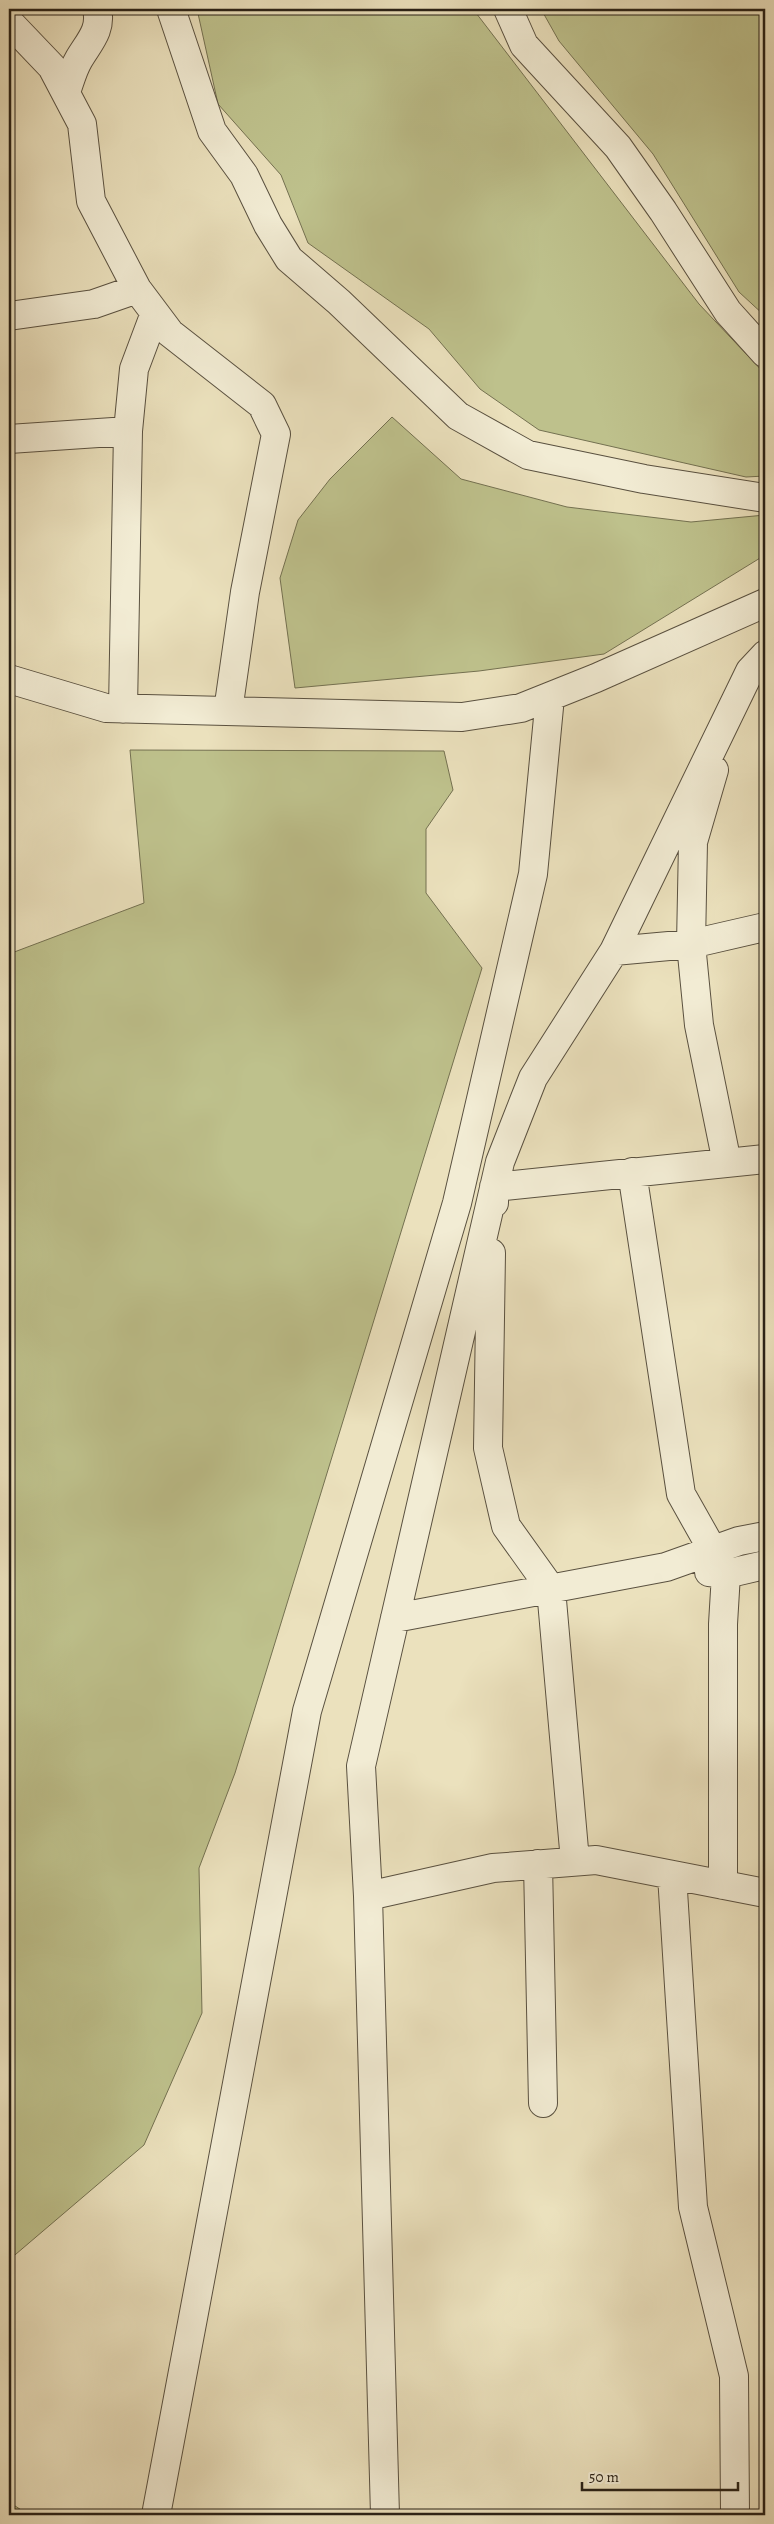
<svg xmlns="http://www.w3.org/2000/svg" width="774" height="2524" font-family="Alegreya,serif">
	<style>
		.green { fill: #bec18c; stroke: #747151 }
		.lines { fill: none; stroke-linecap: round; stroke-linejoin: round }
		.minor-casing { stroke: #5a5140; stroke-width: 30 }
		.minor { stroke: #f2ecd4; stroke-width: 28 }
	</style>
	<rect width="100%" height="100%" fill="#ebe1bd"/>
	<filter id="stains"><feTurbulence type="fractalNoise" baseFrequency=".004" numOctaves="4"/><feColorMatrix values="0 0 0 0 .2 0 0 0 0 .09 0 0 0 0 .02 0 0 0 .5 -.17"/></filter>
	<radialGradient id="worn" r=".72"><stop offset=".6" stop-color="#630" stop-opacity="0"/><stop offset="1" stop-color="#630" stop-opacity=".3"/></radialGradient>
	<path class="green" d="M 197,9 L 473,9 L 699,304 L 765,374 L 765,476 L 746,477 L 539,430 L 480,389 L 429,329 L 308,243 L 281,175 L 218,104 Z
		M 541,9 L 765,9 L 765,316 L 739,292 L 653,154 L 559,41 Z
		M 392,417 L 461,479 L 567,507 L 691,522 L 765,515 L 765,555 L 604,654 L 479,671 L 295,688 L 280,578 L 298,520 L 330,479 Z
		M 130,750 L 444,751 L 453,790 L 426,829 L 426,893 L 482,968 L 235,1773 L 199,1868 L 202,2013 L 144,2145 L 9,2260 L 9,954 L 144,903 Z
		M 9,2502 L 29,2515 L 9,2515 Z"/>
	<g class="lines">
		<defs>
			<path id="minor" d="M 171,9 L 212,131 L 244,175 L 268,225 L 289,259 L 339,302 L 458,416 L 528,455 L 644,479 L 765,498
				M 508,9 L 524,45 L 618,147 L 663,211 L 728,312 L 765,353
				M 9,22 L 52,67 L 82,124 L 91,201 L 137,289 L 170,333 L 262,405 L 276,434 L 245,592 L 228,711
				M 66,92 C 70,81 73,69 79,59 C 89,42 102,30 97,9
				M 9,316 L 94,304 L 137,289
				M 9,439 L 128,431
				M 9,679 L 106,708 L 462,717 L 521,708 L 596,678 L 765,603
				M 123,709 L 128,431 L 134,369 L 155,313
				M 714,770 L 693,842 L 691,944 L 699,1025 L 727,1163
				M 614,951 L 691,944 L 765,927
				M 632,1172 L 681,1494 L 726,1574 L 723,1624 L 723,1885
				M 494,1203 L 494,1187 L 765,1159
				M 491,1253 L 488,1448 L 506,1526 L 551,1589 L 575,1861
				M 709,1572 L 726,1574 L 765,1565
				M 395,1618 L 666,1567 L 739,1541 L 765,1536
				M 538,1864 L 543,2103
				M 672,1875 L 693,2207 L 734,2376 L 735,2515
				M 368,1896 L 493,1868 L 596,1860 L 765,1893
				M 156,2515 L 307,1711 L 457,1203 L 533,874 L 550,697
				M 385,2515 L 368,1896 L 361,1766 L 500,1162 L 533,1078 L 614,951 L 750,671 L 765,655"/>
		</defs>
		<use href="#minor" class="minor-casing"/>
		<use href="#minor" class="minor"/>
	</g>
	<rect width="774" height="2524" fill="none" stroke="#ebe1bd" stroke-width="30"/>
	<rect x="10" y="10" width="754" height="2504" fill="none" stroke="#292116" stroke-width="2.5"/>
	<rect x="15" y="15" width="744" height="2494" fill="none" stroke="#292116"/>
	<path d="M582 2482v8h156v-8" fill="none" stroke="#292116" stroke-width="2.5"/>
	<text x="589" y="2482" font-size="15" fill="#292116" stroke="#f2ecd4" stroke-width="4" paint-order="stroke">50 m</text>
	<rect width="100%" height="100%" filter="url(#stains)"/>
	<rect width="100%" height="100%" fill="url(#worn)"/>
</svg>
